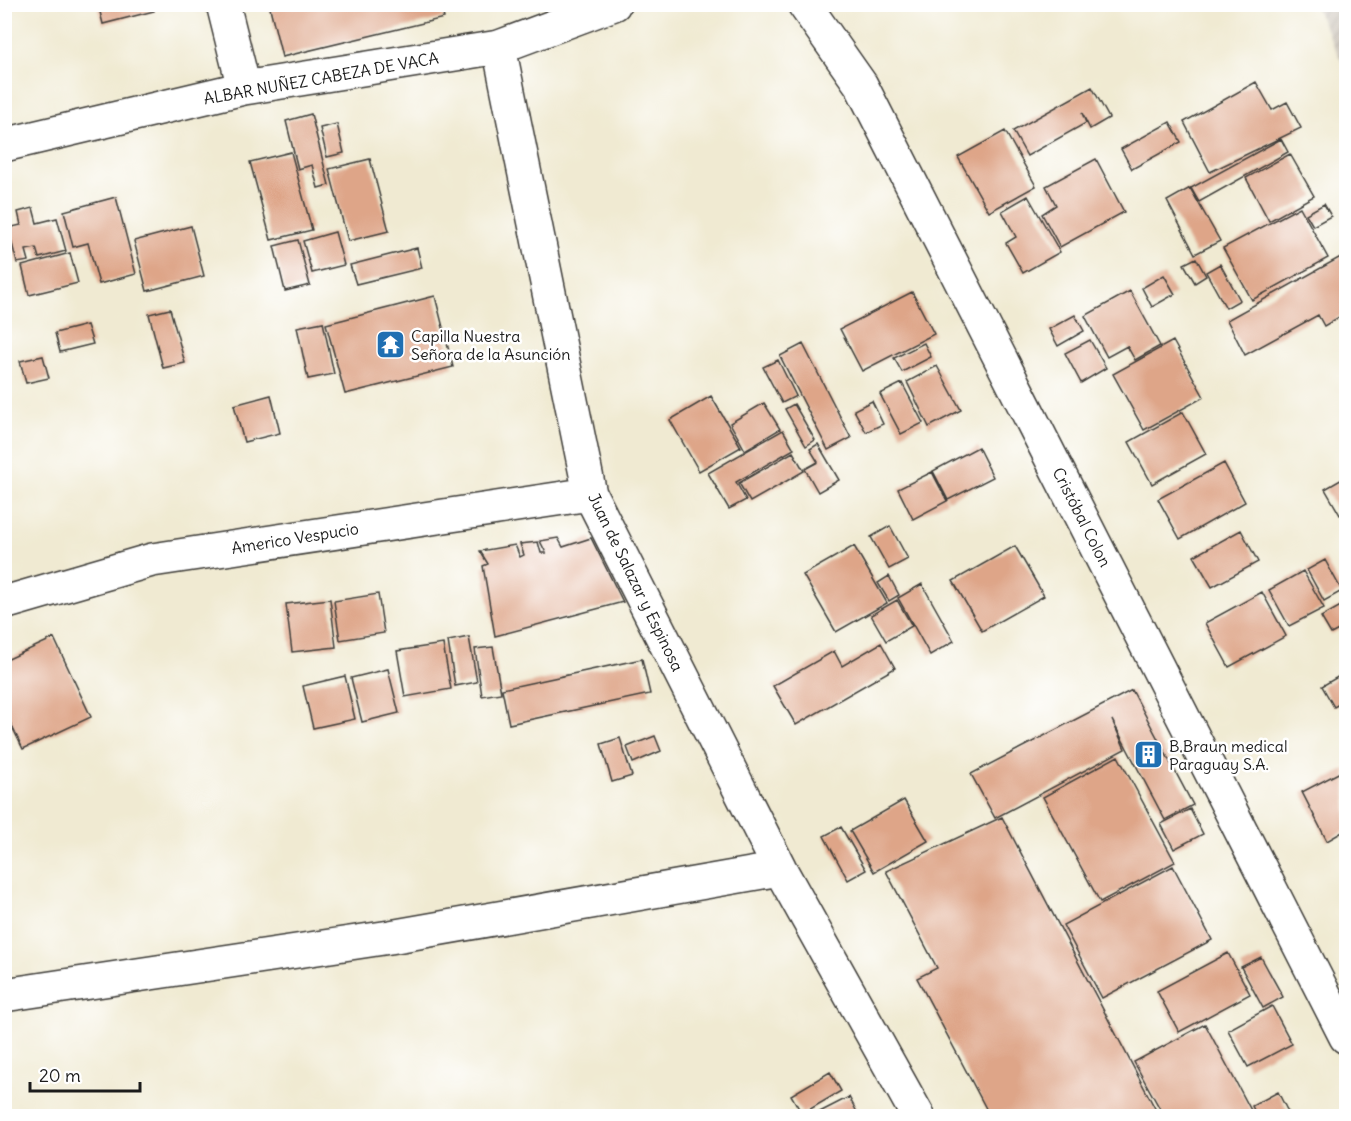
<svg xmlns="http://www.w3.org/2000/svg" width="1351" height="1121" font-family="Delius,sans-serif">
	<style>
		.industrial { fill: url(#industrial-furrows) }
		.building { fill: #dea588 }
		.lines { fill: none; stroke-linecap: round; stroke-linejoin: round }
		.minor-casing { stroke: #3c3b37; stroke-width: 36 }
		.minor { stroke: #fff; stroke-width: 33 }
		.labels { text-anchor: middle; stroke-width: 5; stroke-linejoin: round; paint-order: stroke }
		.street-label { font-size: 16px; fill: #1c1c1c; stroke: #fff }
		.poi-label { font-size: 16px; fill: #1c1c1c; stroke: #fff; text-anchor: start }
	</style>
	<defs>
		<pattern id="industrial-furrows" width="10" height="10" patternUnits="userSpaceOnUse" patternTransform="scale(1.5)"><rect width="10" height="10" fill="#cac3b8"/><path d="M-1 1l2-2M0 10L10 0M9 11l2-2" fill="none" stroke="#ada79e"/></pattern>
	</defs>
	<rect width="100%" height="100%" fill="#fff"/>
	<filter id="ink" filterUnits="userSpaceOnUse"><feTurbulence type="fractalNoise" baseFrequency=".0167" numOctaves="2"/><feDisplacementMap in="SourceGraphic" scale="12" xChannelSelector="R" yChannelSelector="G"/><feConvolveMatrix kernelMatrix="1 2 1 2 8 2 1 2 1" color-interpolation-filters="sRGB"/></filter>
	<filter id="wash" filterUnits="userSpaceOnUse"><feTurbulence type="fractalNoise" baseFrequency=".008" numOctaves="4" result="noise"/><feDisplacementMap in="SourceGraphic" scale="24" xChannelSelector="R" yChannelSelector="G"/><feGaussianBlur stdDeviation="1.35" result="paint"/><feColorMatrix in="noise" values="0 0 0 0 0 0 0 0 0 0 0 0 0 0 0 0 0 1.4 0 .05"/><feComposite in="paint" operator="in"/></filter>
	<g filter="url(#wash)">
		<rect width="100%" height="100%" fill="#f0ead2"/>
		<path class="industrial" d="M 1314,5 L 1346,5 L 1346,70 Z"/>
		<g id="blocks">
			<path class="building" d="M 98,4 L 153,4 L 154,11 L 103,24 Z
				M 269,4 L 440,4 L 444,18 L 282,57 Z
				M 1256,82 L 1272,110 L 1287,102 L 1301,128 L 1210,172 L 1184,122 Z
				M 1092,87 L 1109,118 L 1090,129 L 1082,113 L 1086,123 L 1027,156 L 1013,131 Z
				M 311,114 L 329,185 L 318,188 L 312,165 L 298,169 L 286,121 Z
				M 1170,122 L 1181,142 L 1132,169 L 1121,149 Z
				M 337,124 L 344,153 L 327,157 L 320,128 Z
				M 1005,131 L 1036,186 L 989,212 L 958,157 Z
				M 1281,139 L 1288,152 L 1199,202 L 1191,188 Z
				M 291,152 L 312,230 L 271,240 L 250,162 Z
				M 1290,154 L 1314,196 L 1269,221 L 1246,178 Z
				M 370,159 L 389,231 L 348,241 L 329,169 Z
				M 1096,159 L 1124,212 L 1060,247 L 1042,214 L 1056,205 L 1046,186 Z
				M 1190,188 L 1220,241 L 1195,254 L 1167,201 Z
				M 1028,196 L 1060,252 L 1023,273 L 1006,243 L 1016,237 L 1002,211 Z
				M 116,197 L 136,274 L 99,284 L 88,243 L 73,247 L 64,211 Z
				M 1324,204 L 1331,216 L 1313,226 L 1306,214 Z
				M 1300,207 L 1328,258 L 1252,300 L 1223,248 Z
				M 33,208 L 37,223 L 57,218 L 66,251 L 39,258 L 36,248 L 26,250 L 29,261 L 17,263 L 8,228 L 21,225 L 18,212 Z
				M 191,226 L 204,276 L 147,291 L 134,241 Z
				M 335,232 L 344,265 L 312,273 L 303,241 Z
				M 298,240 L 310,285 L 285,291 L 274,246 Z
				M 417,248 L 422,268 L 356,284 L 350,265 Z
				M 70,253 L 78,283 L 29,295 L 22,266 Z
				M 1346,254 L 1346,313 L 1324,326 L 1318,315 L 1245,355 L 1227,320 Z
				M 1196,258 L 1206,276 L 1195,283 L 1184,264 Z
				M 1220,264 L 1240,300 L 1226,308 L 1206,272 Z
				M 1164,275 L 1175,294 L 1152,307 L 1142,288 Z
				M 1130,291 L 1160,346 L 1135,360 L 1127,346 L 1107,357 L 1085,316 Z
				M 912,292 L 934,334 L 862,371 L 840,329 Z
				M 435,296 L 453,367 L 345,394 L 326,324 Z
				M 170,309 L 185,363 L 163,368 L 149,314 Z
				M 1075,315 L 1084,331 L 1058,346 L 1049,329 Z
				M 323,322 L 334,374 L 308,379 L 297,327 Z
				M 87,325 L 93,344 L 60,352 L 55,333 Z
				M 1090,340 L 1106,368 L 1081,383 L 1065,353 Z
				M 1173,341 L 1204,397 L 1144,430 L 1113,374 Z
				M 924,343 L 931,357 L 902,372 L 894,358 Z
				M 803,344 L 851,438 L 828,450 L 780,356 Z
				M 43,356 L 49,378 L 26,383 L 20,361 Z
				M 778,360 L 796,396 L 782,403 L 763,367 Z
				M 937,366 L 961,410 L 929,427 L 907,382 Z
				M 902,383 L 923,423 L 901,434 L 880,394 Z
				M 271,395 L 280,433 L 244,442 L 234,405 Z
				M 711,396 L 741,447 L 699,471 L 670,420 Z
				M 872,401 L 883,424 L 866,432 L 854,410 Z
				M 764,403 L 780,429 L 745,450 L 730,423 Z
				M 794,404 L 815,440 L 806,446 L 785,409 Z
				M 1183,412 L 1206,454 L 1152,484 L 1129,442 Z
				M 783,430 L 794,449 L 736,482 L 746,500 L 729,509 L 708,473 Z
				M 818,444 L 839,480 L 818,492 L 805,469 L 818,462 L 810,449 Z
				M 978,447 L 993,477 L 948,500 L 933,471 Z
				M 793,452 L 804,471 L 750,502 L 739,483 Z
				M 1224,463 L 1245,502 L 1180,539 L 1158,499 Z
				M 932,472 L 947,501 L 913,519 L 898,489 Z
				M 1344,478 L 1346,511 L 1340,515 L 1325,489 Z
				M 890,526 L 908,559 L 889,569 L 871,537 Z
				M 1241,530 L 1258,562 L 1212,587 L 1194,556 Z
				M 558,538 L 563,547 L 591,538 L 623,602 L 495,636 L 483,566 L 488,564 L 480,551 L 515,545 L 520,557 L 524,555 L 520,544 L 538,542 L 541,553 L 546,553 L 540,541 Z
				M 854,546 L 887,603 L 836,632 L 803,575 Z
				M 1015,546 L 1044,596 L 982,631 L 953,581 Z
				M 1325,560 L 1342,591 L 1324,601 L 1307,570 Z
				M 1303,571 L 1324,608 L 1289,626 L 1269,590 Z
				M 889,576 L 899,595 L 889,601 L 878,583 Z
				M 922,584 L 954,641 L 930,655 L 898,598 Z
				M 1262,592 L 1286,636 L 1229,667 L 1205,623 Z
				M 378,594 L 384,633 L 340,640 L 334,601 Z
				M 330,599 L 336,647 L 292,652 L 286,604 Z
				M 897,600 L 912,626 L 886,641 L 871,615 Z
				M 1346,603 L 1346,626 L 1331,634 L 1321,617 Z
				M 469,637 L 477,682 L 455,686 L 448,641 Z
				M 54,638 L 91,717 L 23,749 L 4,710 L 4,661 Z
				M 881,643 L 895,668 L 796,725 L 773,686 L 834,651 L 842,666 Z
				M 443,644 L 451,689 L 405,697 L 397,651 Z
				M 493,647 L 501,693 L 482,696 L 475,649 Z
				M 642,659 L 650,694 L 509,724 L 502,689 Z
				M 388,669 L 399,713 L 362,722 L 351,678 Z
				M 1346,672 L 1346,700 L 1334,707 L 1322,686 Z
				M 345,676 L 355,719 L 313,728 L 303,686 Z
				M 1132,690 L 1193,805 L 1165,820 L 1112,720 L 1125,749 L 995,818 L 971,774 Z
				M 655,736 L 661,751 L 633,763 L 627,747 Z
				M 620,738 L 632,776 L 612,782 L 601,744 Z
				M 1118,756 L 1175,862 L 1100,902 L 1043,797 Z
				M 1346,769 L 1346,830 L 1327,841 L 1302,792 Z
				M 904,800 L 928,841 L 874,872 L 850,831 Z
				M 1190,809 L 1203,834 L 1174,849 L 1161,824 Z
				M 1002,817 L 1159,1116 L 990,1116 L 917,978 L 937,968 L 886,871 Z
				M 841,827 L 866,870 L 848,880 L 824,836 Z
				M 1173,866 L 1212,940 L 1102,998 L 1063,925 Z
				M 1228,953 L 1250,994 L 1179,1032 L 1157,991 Z
				M 1261,957 L 1283,997 L 1263,1008 L 1241,967 Z
				M 1272,1006 L 1292,1044 L 1248,1067 L 1228,1030 Z
				M 1205,1024 L 1254,1116 L 1164,1116 L 1134,1062 Z
				M 830,1072 L 841,1091 L 802,1114 L 791,1095 Z
				M 1278,1092 L 1290,1116 L 1257,1116 L 1252,1106 Z
				M 849,1097 L 859,1116 L 812,1116 Z"/>
		</g>
	</g>
	<g filter="url(#ink)">
		<use href="#blocks" fill-opacity="0" stroke="#3c3b37" stroke-width="1.5"/>
		<g class="lines">
			<defs>
				<path id="minor" d="M 223,4 L 244,88
					M 804,4 L 861,85 L 1346,1037
					M 499,47 L 590,494 L 780,869 L 918,1116
					M 4,145 L 244,88 L 499,47 L 614,4
					M 4,603 L 152,560 L 590,494
					M 4,995 L 390,937 L 780,869"/>
			</defs>
			<use href="#minor" class="minor-casing"/>
			<use href="#minor" class="minor"/>
		</g>
	</g>
	<defs>
		<symbol id="temple-square" viewBox="-11 -11 22 22"><rect x="-9" y="-9" width="18" height="18" rx="4" fill="#1f6fb2" stroke="#fff"/><path d="M0-6L5-2H3V0L6.5 2.5H4V6H1.5V3h-3V6H-4V2.5H-6.5L-3 0V-2H-5Z" fill="#fff"/></symbol>
		<symbol id="building-square" viewBox="-11 -11 22 22"><rect x="-9" y="-9" width="18" height="18" rx="4" fill="#1f6fb2" stroke="#fff"/><path d="M-4-6H4V6H1V3H-1V6H-4ZM-2.5-4.3h1.7v1.8h-1.7ZM.8-4.3h1.7v1.8H.8ZM-2.5-1h1.7V.8h-1.7ZM.8-1h1.7V.8H.8Z" fill="#fff"/></symbol>
	</defs>
	<g fill-rule="evenodd">
		<use href="#temple-square" x="374" y="328" width="33" height="33"/>
		<use href="#building-square" x="1132" y="738" width="33" height="33"/>
	</g>
	<g class="labels">
		<g class="street-label">
			<text transform="translate(321 78) rotate(-10)" y="6">ALBAR NUÑEZ CABEZA DE VACA</text>
			<text transform="translate(1082 517) rotate(63)" y="6">Cristóbal Colon</text>
			<text transform="translate(295 538) rotate(-9)" y="6">Americo Vespucio</text>
			<text transform="translate(636 582) rotate(64)" y="6">Juan de Salazar y Espinosa</text>
		</g>
		<g class="poi-label">
			<text x="411" y="342">Capilla Nuestra<tspan x="411" dy="18">Señora de la Asunción</tspan></text>
			<text x="1169" y="752">B.Braun medical<tspan x="1169" dy="18">Paraguay S.A.</tspan></text>
		</g>
	</g>
	<rect width="1351" height="1121" fill="none" stroke="#fff" stroke-width="24"/>
	<path d="M30 1082v9h110v-9" fill="none" stroke="#1c1c1c" stroke-width="3"/>
	<text x="39" y="1082" font-size="18" fill="#1c1c1c" stroke="#ffffff" stroke-width="4.5" paint-order="stroke">20 m</text>
</svg>
